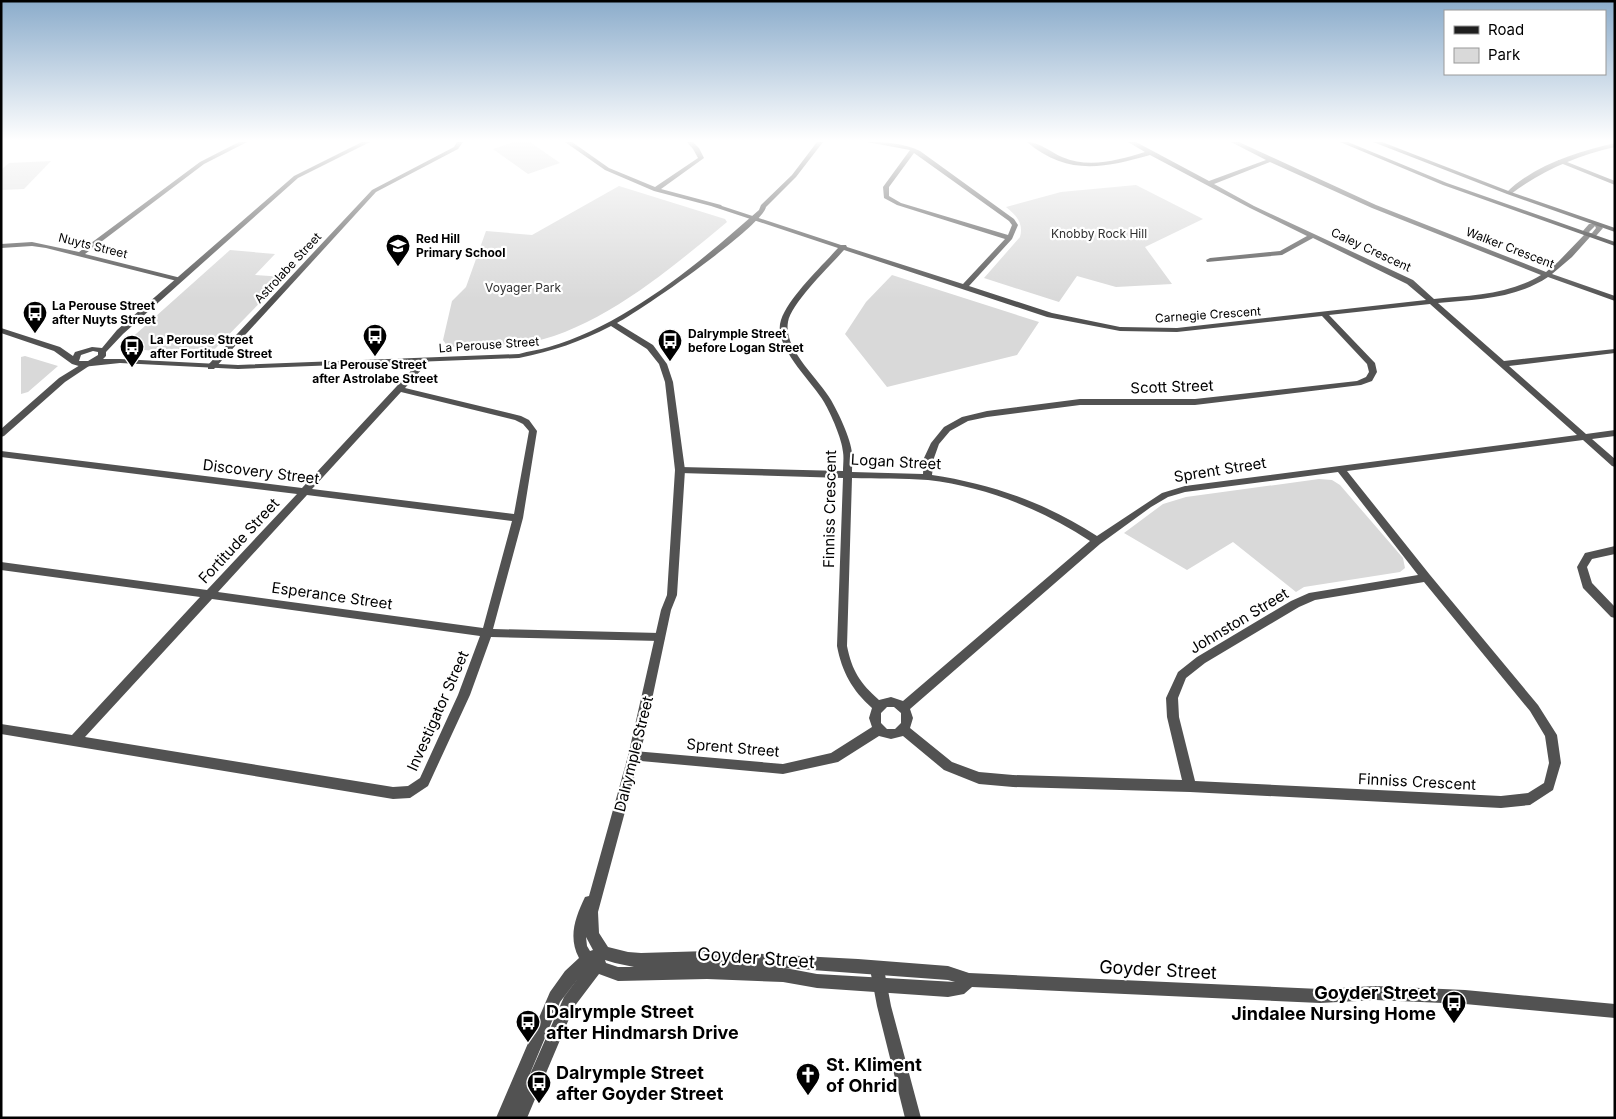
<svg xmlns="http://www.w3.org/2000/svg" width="1616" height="1119" font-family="Inter,sans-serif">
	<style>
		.green { fill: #d9d9d9 }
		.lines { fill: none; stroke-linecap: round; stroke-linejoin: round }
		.minor { fill: #525252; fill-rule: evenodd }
		.tertiary { fill: #525252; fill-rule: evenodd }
		.secondary { fill: #1f1f1f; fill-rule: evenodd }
		.labels { text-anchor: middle; stroke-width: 4.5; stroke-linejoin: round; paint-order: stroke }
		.far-park-label { font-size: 12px; fill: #303030; stroke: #fff }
		.far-poi-label { font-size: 12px; font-weight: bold; fill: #000; stroke: #fff; text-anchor: start }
		.far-street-label { font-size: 12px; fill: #000; stroke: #fff }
		.street-label { font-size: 15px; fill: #000; stroke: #fff }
		.near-street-label { font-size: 18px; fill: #000; stroke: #fff }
		.near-poi-label { font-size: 18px; font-weight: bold; fill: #000; stroke: #fff; text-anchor: start }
	</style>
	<rect width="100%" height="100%" fill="#fff"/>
	<path class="green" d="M 514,142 L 530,142 L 560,163 L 528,174 L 493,149 Z
		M 51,161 L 24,189 L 1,190 L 1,170 L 9,163 Z
		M 1136,185 L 1203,219 L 1145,247 L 1172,284 L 1116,287 L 1077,276 L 1059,302 L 984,278 L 1020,237 C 1024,223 1016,215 1006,207 L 1061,192 Z
		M 619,186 L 725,219 L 727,222 C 670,269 596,333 521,344 C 498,347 472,346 448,347 L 443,340 L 452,301 L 466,287 L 486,231 L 532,235 Z
		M 230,250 L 275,254 L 255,275 L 285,277 L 209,355 L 131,349 L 127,342 Z
		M 892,275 L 1039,322 L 1017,355 L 887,387 L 845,334 L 866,302 Z
		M 25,356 L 58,366 L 28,392 L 21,394 L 21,357 Z
		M 1319,479 L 1332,480 L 1340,485 L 1403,558 L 1405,568 L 1400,572 L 1304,587 L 1296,592 L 1233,542 L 1187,570 L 1124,533 L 1163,504 L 1186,497 Z"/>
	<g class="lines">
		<path class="minor" d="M 239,142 L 247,142 L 204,164 L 85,254 L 181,278 L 181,282 L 46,248 L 32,246 L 1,248 L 1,244 L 32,242 L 79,252 L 200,162 Z
			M 457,142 L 463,142 L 458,149 L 376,192 L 214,369 L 208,369 L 208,365 L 372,190 L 454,147 Z
			M 565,142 L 572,142 L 609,168 L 655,187 L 698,158 L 693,149 L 687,142 L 693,142 L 699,148 L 704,158 L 661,189 L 721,205 L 722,206 L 841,245 L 846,245 L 847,247 L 963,284 L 1005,239 L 897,205 L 884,198 L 883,187 L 910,150 L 867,142 C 885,142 904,143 920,151 L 1014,219 L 1018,225 L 1012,239 L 969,286 L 1052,313 L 1120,327 L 1177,328 L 1426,300 L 1407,284 L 1313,238 L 1282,255 L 1207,262 L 1206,260 L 1210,258 L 1280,251 L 1307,236 L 1250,208 L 1150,155 C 1104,168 1067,176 1027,142 C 1040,142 1050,152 1062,157 C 1090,169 1118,160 1145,152 L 1128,142 L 1136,142 L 1209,181 L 1266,160 L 1231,142 L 1239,142 L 1376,205 L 1546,272 L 1558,262 L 1584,235 L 1582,232 L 1589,224 L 1599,223 L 1603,228 L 1596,236 L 1590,237 L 1572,257 L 1552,274 L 1615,296 L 1615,301 L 1548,277 C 1515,299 1476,299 1438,303 L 1504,361 L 1615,349 L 1615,353 L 1509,366 L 1586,434 L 1615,430 L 1615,436 L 1592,439 L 1615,459 L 1615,467 L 1612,466 L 1583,440 L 1347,471 L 1430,575 L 1538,705 L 1557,735 L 1561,763 L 1553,790 L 1530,805 L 1501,808 L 1190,792 L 1013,787 L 979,784 L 944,770 L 903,736 L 891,739 L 879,736 L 838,762 L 783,774 L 630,760 L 628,756 L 630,752 L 634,751 L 783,764 L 831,753 L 872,727 L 869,718 L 872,708 C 852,690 842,672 837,646 L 843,478 L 680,473 L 675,470 L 680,467 L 843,471 C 843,465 844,458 843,452 C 842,439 831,414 824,402 C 812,381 772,346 781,320 C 789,297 821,267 838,248 L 711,206 L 654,191 L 605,170 ZM 914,153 L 1009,221 L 1012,225 L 1008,235 L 901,203 L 889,196 L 889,187 ZM 1270,162 L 1372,208 L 1541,275 C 1508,295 1472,295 1434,299 L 1413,280 L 1254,206 L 1214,184 ZM 1595,226 L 1596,228 L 1592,233 L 1590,233 L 1589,232 ZM 844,250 L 1047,317 L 1120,331 L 1177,332 L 1322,316 L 1367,364 L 1369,372 L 1366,377 L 1357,381 L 1195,399 L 1080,399 L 987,411 L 962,417 L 944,427 L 931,443 L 924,458 L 923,474 L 852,472 C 852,465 853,459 852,453 C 851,439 838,412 831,400 C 818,378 783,349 788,322 C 791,303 830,266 844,250 ZM 1430,304 L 1577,435 L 1185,486 L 1162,493 L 1097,536 C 1046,503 992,484 932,475 L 934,458 L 939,444 L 950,431 L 968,421 L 987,417 L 1080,405 L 1195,405 L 1361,385 L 1372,381 L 1377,372 L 1375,363 L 1329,315 ZM 1338,472 L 1418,575 L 1309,593 L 1291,601 L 1197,657 L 1178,672 L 1166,698 L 1167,717 L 1182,780 L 1013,775 L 979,772 L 952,762 L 910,728 L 913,718 L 910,709 L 1100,544 L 1151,507 L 1168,497 L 1185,492 ZM 852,478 C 877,479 903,478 928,480 C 987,487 1041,509 1090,541 L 903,701 L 891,697 L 879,700 C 860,683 852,671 847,646 ZM 1424,582 L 1530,711 L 1545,736 L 1549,763 L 1544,783 L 1528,793 L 1501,796 L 1195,781 L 1179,717 L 1178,698 L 1186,678 L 1205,663 L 1299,607 L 1315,600 ZM 887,707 L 894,707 L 901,713 L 901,723 L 895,729 L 887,729 L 881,723 L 881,713 Z
			M 1558,160 L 1562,160 L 1615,181 L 1615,185 L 1558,162 Z
			M 423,358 L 426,358 L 430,360 L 405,388 L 521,416 L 529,420 L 537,431 L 523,518 L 493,629 L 660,633 L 664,634 L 665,637 L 664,640 L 660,641 L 491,637 L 470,695 L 428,786 L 410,798 L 393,799 L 1,734 L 1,724 L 72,735 L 200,597 L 1,570 L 1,562 L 207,590 L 297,494 L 1,457 L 1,451 L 302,488 ZM 401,392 L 515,420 L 523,424 L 529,431 L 514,514 L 312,489 ZM 307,495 L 512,521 L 483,628 L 218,592 ZM 212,599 L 480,636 L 458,695 L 420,778 L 408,786 L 393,787 L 85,737 Z
			M 85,362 L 88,362 L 92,364 L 65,382 L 4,436 L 1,437 L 1,429 L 59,378 Z
			M 1615,546 L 1615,554 L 1592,559 L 1587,567 L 1592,583 L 1615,607 L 1615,618 L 1611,617 L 1583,588 L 1577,567 L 1585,553 Z
			M 877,962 L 882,964 L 884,969 L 891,1006 L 921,1118 L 905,1118 L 877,1006 L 870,969 L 872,964 Z"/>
		<path class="tertiary" d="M 362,142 L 370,142 L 298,178 L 123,334 L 106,352 L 106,356 L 103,359 L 120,359 L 238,365 L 519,354 C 529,351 539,350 549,347 C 626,325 699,263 759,210 L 761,205 L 792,175 L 817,142 L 823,142 L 796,177 L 766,207 C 762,227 640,311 617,323 L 653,345 L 667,364 L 673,382 L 685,470 L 677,595 L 671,610 L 640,756 L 598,912 L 599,933 L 608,947 L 628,952 L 641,953 L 708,951 L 858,959 L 948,966 L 969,973 L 1320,989 L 1376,986 L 1465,990 L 1615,1004 L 1615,1018 L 1465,1004 L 1376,1000 L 1320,1003 L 972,987 L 964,994 L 948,997 L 817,988 L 783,982 L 707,979 L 618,981 L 599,974 L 574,1007 L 527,1118 L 496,1118 L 550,992 L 565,971 L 579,958 C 568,937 575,918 585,897 L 589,896 L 628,756 L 661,610 L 667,595 L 675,470 L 665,382 L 659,364 L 647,349 L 611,326 C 580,342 553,351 519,358 L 238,369 L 120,363 L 82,367 L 72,364 L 54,351 L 1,333 L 1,328 L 60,347 L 73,356 L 75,352 L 92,347 L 102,348 L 117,330 L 294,176 ZM 93,351 L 98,352 L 98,355 L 88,361 L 79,361 L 81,355 ZM 586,937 L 593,950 L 590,951 L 587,946 ZM 605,960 L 615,963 L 634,967 L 618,967 L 606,963 ZM 785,968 L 948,980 L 955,982 L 817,974 ZM 579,977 L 564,997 L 524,1088 L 560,1002 Z
			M 1615,143 L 1615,147 C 1576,156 1543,170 1511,194 L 1506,193 C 1534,165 1577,152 1615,143 Z"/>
		<path class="secondary" d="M 1340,142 L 1348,142 L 1447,183 L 1615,242 L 1615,246 L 1443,185 Z
			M 1373,142 L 1382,142 L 1511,192 L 1615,228 L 1615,232 L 1507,194 Z"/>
	</g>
	<linearGradient id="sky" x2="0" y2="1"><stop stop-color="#8baccb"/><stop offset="0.47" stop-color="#fff"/><stop offset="1" stop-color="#fff" stop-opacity="0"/></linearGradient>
	<rect width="1616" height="299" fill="url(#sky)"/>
	<defs>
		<symbol id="school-pin" viewBox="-11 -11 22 30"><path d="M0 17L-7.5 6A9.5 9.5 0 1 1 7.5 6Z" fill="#000" stroke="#fff"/><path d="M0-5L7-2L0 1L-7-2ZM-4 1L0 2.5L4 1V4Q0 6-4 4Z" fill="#fff"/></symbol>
		<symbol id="bus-pin" viewBox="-11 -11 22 30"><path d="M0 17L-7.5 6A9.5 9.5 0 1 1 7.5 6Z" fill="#000" stroke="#fff"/><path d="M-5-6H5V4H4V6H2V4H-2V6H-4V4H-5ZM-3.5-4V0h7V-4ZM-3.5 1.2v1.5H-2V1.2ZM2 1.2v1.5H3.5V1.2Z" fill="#fff"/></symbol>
		<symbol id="church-pin" viewBox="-11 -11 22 30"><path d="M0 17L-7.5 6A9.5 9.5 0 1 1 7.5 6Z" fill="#000" stroke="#fff"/><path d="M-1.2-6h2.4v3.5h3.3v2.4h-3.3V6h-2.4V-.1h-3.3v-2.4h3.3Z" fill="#fff"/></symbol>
	</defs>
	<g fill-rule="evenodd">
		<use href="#school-pin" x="384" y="232" width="28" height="38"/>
		<use href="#bus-pin" x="21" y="299" width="28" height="38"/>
		<use href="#bus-pin" x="361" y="322" width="28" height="38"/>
		<use href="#bus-pin" x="656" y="327" width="28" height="38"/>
		<use href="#bus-pin" x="118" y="333" width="28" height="38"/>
		<use href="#bus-pin" x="1440" y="989" width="28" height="38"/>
		<use href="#bus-pin" x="514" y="1008" width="28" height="38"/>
		<use href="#church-pin" x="794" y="1061" width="28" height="38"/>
		<use href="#bus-pin" x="525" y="1069" width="28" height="38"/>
	</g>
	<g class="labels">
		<g class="far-park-label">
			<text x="1099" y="238">Knobby Rock Hill</text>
			<text x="523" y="292">Voyager Park</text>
		</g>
		<g class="far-poi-label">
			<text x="416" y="243">Red Hill<tspan x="416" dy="14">Primary School</tspan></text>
			<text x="52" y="310">La Perouse Street<tspan x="52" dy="14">after Nuyts Street</tspan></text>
			<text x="688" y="338">Dalrymple Street<tspan x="688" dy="14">before Logan Street</tspan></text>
			<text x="150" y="344">La Perouse Street<tspan x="150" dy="14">after Fortitude Street</tspan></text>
			<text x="375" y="369" text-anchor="middle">La Perouse Street<tspan x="375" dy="14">after Astrolabe Street</tspan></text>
		</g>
		<g class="far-street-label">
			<text transform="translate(93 246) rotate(14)" y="4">Nuyts Street</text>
			<text transform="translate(1510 248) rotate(21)" y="4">Walker Crescent</text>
			<text transform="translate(1371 250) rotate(25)" y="4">Caley Crescent</text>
			<text transform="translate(288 268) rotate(-47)" y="4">Astrolabe Street</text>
			<text transform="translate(1208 315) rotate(-4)" y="4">Carnegie Crescent</text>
			<text transform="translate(489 345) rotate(-4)" y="4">La Perouse Street</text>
		</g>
		<g class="street-label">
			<text transform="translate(1172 387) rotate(-2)" y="5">Scott Street</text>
			<text transform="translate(896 462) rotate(3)" y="5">Logan Street</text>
			<text transform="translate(1220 470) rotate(-9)" y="5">Sprent Street</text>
			<text transform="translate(261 472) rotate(7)" y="5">Discovery Street</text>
			<text transform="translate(830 509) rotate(-89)" y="5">Finniss Crescent</text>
			<text transform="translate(239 541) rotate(-47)" y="5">Fortitude Street</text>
			<text transform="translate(332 596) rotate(8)" y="5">Esperance Street</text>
			<text transform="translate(1239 621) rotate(-31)" y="5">Johnston Street</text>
			<text transform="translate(438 711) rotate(-66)" y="5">Investigator Street</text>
			<text transform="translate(733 748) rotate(5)" y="5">Sprent Street</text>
			<text transform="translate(634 754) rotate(-76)" y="5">Dalrymple Street</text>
			<text transform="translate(1417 782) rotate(3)" y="5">Finniss Crescent</text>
		</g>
		<g class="near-street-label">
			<text transform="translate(756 958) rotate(4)" y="6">Goyder Street</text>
			<text transform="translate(1158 970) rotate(3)" y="6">Goyder Street</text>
		</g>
		<g class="near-poi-label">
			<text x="1436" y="999" text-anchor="end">Goyder Street<tspan x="1436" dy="21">Jindalee Nursing Home</tspan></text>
			<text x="546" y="1018">Dalrymple Street<tspan x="546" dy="21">after Hindmarsh Drive</tspan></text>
			<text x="826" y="1071">St. Kliment<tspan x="826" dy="21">of Ohrid</tspan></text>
			<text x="556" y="1079">Dalrymple Street<tspan x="556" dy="21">after Goyder Street</tspan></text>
		</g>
	</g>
	<rect width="1616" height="1119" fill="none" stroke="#000000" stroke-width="5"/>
	<rect x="1444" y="10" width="162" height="65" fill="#ffffff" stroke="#999999"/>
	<rect x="1454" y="26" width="25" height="8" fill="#1f1f1f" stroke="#999999"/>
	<text x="1488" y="35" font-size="15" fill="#000000">Road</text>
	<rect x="1454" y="48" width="25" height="15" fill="#d9d9d9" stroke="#999999"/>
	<text x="1488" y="60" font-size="15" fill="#000000">Park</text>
</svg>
